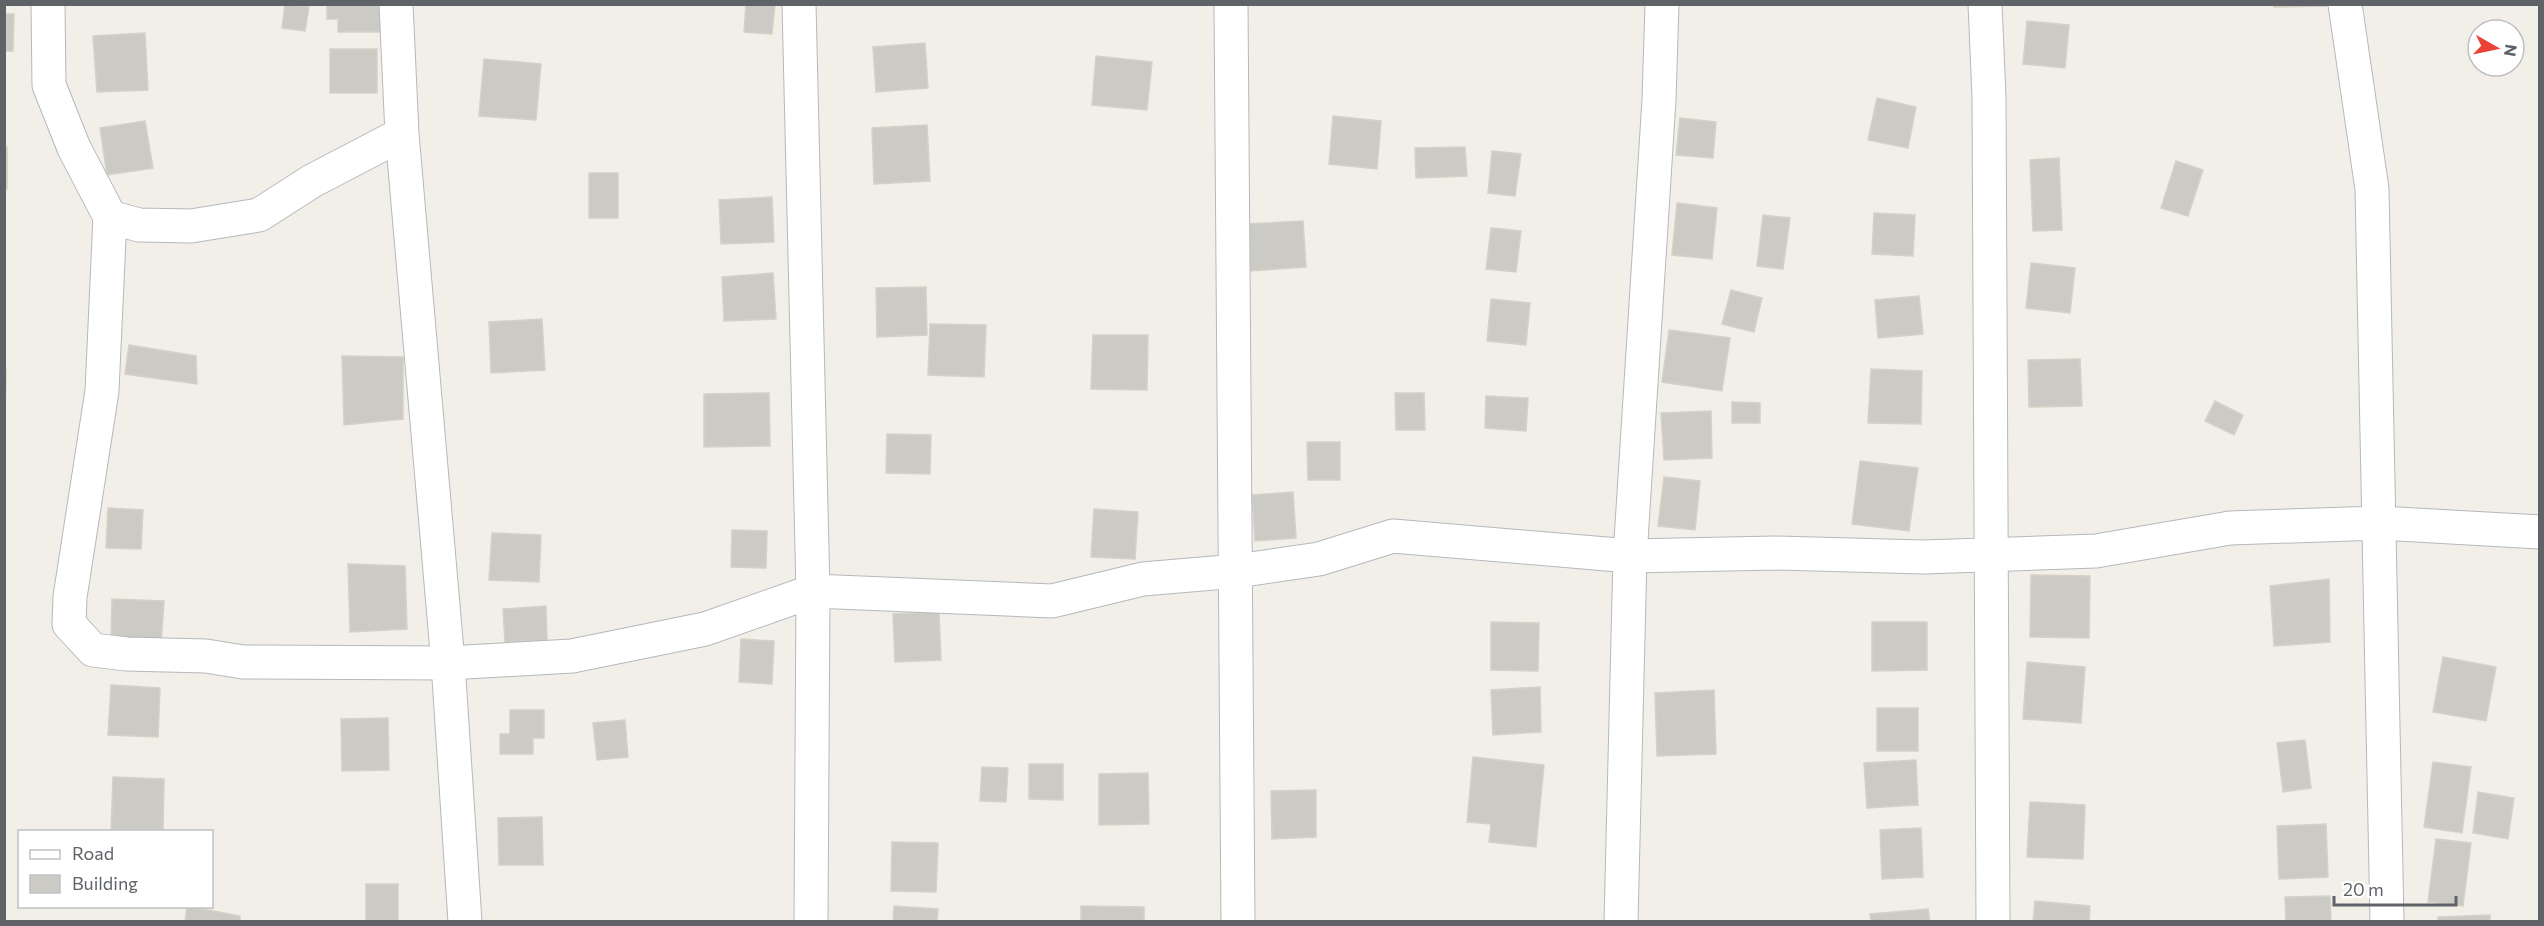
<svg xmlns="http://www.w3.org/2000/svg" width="2544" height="926" font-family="Commissioner,sans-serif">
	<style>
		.building { fill: #cccac5; stroke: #d6d1c6; stroke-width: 1.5 }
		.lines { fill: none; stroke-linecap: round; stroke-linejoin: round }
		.minor-casing { stroke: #b5b8bc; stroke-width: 35 }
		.minor { stroke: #fff; stroke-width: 33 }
	</style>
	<rect width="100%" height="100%" fill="#f1efe8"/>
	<path class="building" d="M 285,4 L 309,7 L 305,31 L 282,28 Z
		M 327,4 L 384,4 L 384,32 L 338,32 L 338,19 L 327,19 Z
		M 746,4 L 775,4 L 772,34 L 744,32 Z
		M 2274,4 L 2330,4 L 2330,6 L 2274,7 Z
		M 4,14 L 14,14 L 13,51 L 4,51 Z
		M 2027,21 L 2069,25 L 2065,68 L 2023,64 Z
		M 145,33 L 148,90 L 97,92 L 93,36 Z
		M 925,43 L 928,88 L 876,92 L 873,47 Z
		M 330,49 L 377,49 L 377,93 L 330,93 Z
		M 1096,56 L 1152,62 L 1147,110 L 1092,105 Z
		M 484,59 L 541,64 L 536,120 L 479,116 Z
		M 1877,98 L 1916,107 L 1908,148 L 1868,140 Z
		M 1333,116 L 1381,121 L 1377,169 L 1329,164 Z
		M 1680,118 L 1716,122 L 1713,158 L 1676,155 Z
		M 145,121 L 153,168 L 107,175 L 100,128 Z
		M 927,125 L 930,181 L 874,184 L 872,128 Z
		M 4,147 L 7,147 L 7,189 L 4,189 Z
		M 1465,147 L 1467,176 L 1416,178 L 1415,148 Z
		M 1492,151 L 1521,154 L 1515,196 L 1488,193 Z
		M 2059,158 L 2062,230 L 2033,231 L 2030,160 Z
		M 2176,161 L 2203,170 L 2188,216 L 2161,208 Z
		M 589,173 L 618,173 L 618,218 L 589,218 Z
		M 772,197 L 774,242 L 721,244 L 719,200 Z
		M 1677,203 L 1717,208 L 1712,259 L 1672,255 Z
		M 1874,213 L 1915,215 L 1913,256 L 1872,254 Z
		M 1763,215 L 1790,218 L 1783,269 L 1757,266 Z
		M 1303,221 L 1306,267 L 1249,271 L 1246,224 Z
		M 1491,228 L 1521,231 L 1516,272 L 1486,269 Z
		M 2031,263 L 2075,268 L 2070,313 L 2026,308 Z
		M 773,273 L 776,319 L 724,321 L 722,277 Z
		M 926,287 L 927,335 L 877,337 L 876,288 Z
		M 1731,290 L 1762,298 L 1754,332 L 1722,324 Z
		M 1919,296 L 1923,334 L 1878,338 L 1875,300 Z
		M 1491,299 L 1530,303 L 1526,345 L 1487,341 Z
		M 542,319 L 545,370 L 491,373 L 489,322 Z
		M 930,324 L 986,325 L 984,377 L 928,375 Z
		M 1669,330 L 1730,338 L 1722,391 L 1662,382 Z
		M 1093,335 L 1148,335 L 1147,390 L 1091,389 Z
		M 129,345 L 196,356 L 197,384 L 125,374 Z
		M 342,356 L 403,357 L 403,419 L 344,425 Z
		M 2080,359 L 2082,406 L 2029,407 L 2028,360 Z
		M 4,369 L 6,369 L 5,414 L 4,414 Z
		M 1871,369 L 1922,371 L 1921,424 L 1868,423 Z
		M 769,393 L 770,446 L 704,447 L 704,394 Z
		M 1395,393 L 1424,393 L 1425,430 L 1396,430 Z
		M 1486,396 L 1528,398 L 1526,431 L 1485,428 Z
		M 2215,401 L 2243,415 L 2234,435 L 2205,421 Z
		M 1732,402 L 1760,403 L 1760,423 L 1732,423 Z
		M 1711,411 L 1712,458 L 1664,460 L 1661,413 Z
		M 887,434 L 931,435 L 930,474 L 886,473 Z
		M 1307,442 L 1340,442 L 1340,480 L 1308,480 Z
		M 1860,461 L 1918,468 L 1909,531 L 1852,524 Z
		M 1664,477 L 1700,481 L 1695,530 L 1658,526 Z
		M 1293,492 L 1296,538 L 1255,541 L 1252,495 Z
		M 108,508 L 143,510 L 141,549 L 106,548 Z
		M 1094,509 L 1138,512 L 1135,559 L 1091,557 Z
		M 732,530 L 767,531 L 766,568 L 731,567 Z
		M 492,533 L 541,535 L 539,582 L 489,580 Z
		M 348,564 L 405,566 L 407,629 L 350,632 Z
		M 2031,575 L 2090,576 L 2089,638 L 2030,637 Z
		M 2329,579 L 2330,642 L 2274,646 L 2270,586 Z
		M 112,599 L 164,601 L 161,645 L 111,644 Z
		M 546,606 L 547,640 L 505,642 L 503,609 Z
		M 939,612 L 941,660 L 895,662 L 893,614 Z
		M 1491,622 L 1539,623 L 1538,671 L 1491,670 Z
		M 1872,622 L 1927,622 L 1927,670 L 1872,671 Z
		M 741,639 L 774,641 L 772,684 L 739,682 Z
		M 2443,657 L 2496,667 L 2486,721 L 2433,712 Z
		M 2027,662 L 2085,667 L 2081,723 L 2023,719 Z
		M 111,685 L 160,688 L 158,737 L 108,735 Z
		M 1540,687 L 1541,732 L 1493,735 L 1491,690 Z
		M 1714,690 L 1716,754 L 1657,756 L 1655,693 Z
		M 1877,708 L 1918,708 L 1918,751 L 1877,751 Z
		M 510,710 L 544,710 L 544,738 L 533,738 L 533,754 L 500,754 L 500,734 L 510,734 Z
		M 388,718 L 389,770 L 342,771 L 341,719 Z
		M 625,720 L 628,757 L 597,760 L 593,723 Z
		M 2305,740 L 2311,788 L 2283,792 L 2277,743 Z
		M 1473,757 L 1544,765 L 1536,847 L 1489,842 L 1491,824 L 1467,822 Z
		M 1916,760 L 1918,805 L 1867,808 L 1864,763 Z
		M 2433,762 L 2471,767 L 2462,833 L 2424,827 Z
		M 1029,764 L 1063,764 L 1063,800 L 1029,799 Z
		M 982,767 L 1008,768 L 1006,802 L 980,801 Z
		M 1148,773 L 1149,824 L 1099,825 L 1099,774 Z
		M 113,777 L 164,779 L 163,832 L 111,832 Z
		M 1316,790 L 1316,837 L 1272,839 L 1271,791 Z
		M 2478,792 L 2514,798 L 2508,839 L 2473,833 Z
		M 2030,802 L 2085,805 L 2083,859 L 2027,857 Z
		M 542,817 L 543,865 L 499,865 L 498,818 Z
		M 2326,824 L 2328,877 L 2279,879 L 2277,826 Z
		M 1921,828 L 1923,877 L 1882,879 L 1880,830 Z
		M 2436,839 L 2471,843 L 2463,906 L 2428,902 Z
		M 892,842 L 938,843 L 936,892 L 891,891 Z
		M 366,884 L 398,884 L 398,922 L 366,922 Z
		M 2330,896 L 2331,922 L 2286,922 L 2285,897 Z
		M 2035,901 L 2090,906 L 2089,922 L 2033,922 Z
		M 187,906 L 240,916 L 240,922 L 185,922 Z
		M 894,906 L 938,909 L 937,922 L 893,922 Z
		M 1081,906 L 1144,907 L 1144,922 L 1081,922 Z
		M 1928,909 L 1930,922 L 1871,922 L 1870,914 Z
		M 2490,915 L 2490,922 L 2438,922 L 2438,917 Z"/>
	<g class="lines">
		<defs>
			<path id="minor" d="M 48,4 L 49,85 L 74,148 L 110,217 L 139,225 L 191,226 L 259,215 L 312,181 L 402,134
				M 396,4 L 402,134 L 448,663 L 465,922
				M 799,4 L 813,591 L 811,922
				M 1231,4 L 1238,922
				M 1985,4 L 1989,97 L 1993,922
				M 2345,4 L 2372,189 L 2387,922
				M 110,217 L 102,391 L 70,597 L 69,624 L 93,650 L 126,654 L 206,656 L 243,662 L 448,663 L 572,656 L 705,629 L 813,591 L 1052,601 L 1143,579 L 1237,571 L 1319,559 L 1393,536 L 1630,556 L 1775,553 L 1923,557 L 2096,551 L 2230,528 L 2380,523 L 2540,532
				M 1621,922 L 1630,556 L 1659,100 L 1662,4"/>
		</defs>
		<use href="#minor" class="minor-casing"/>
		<use href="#minor" class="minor"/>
	</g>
	<rect width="2544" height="926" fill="none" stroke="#5f6368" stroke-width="12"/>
	<rect x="18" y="830" width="195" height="78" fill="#ffffff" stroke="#bfc1c3" stroke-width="1.5"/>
	<rect x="30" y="850" width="30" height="9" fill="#ffffff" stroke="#bfc1c3" stroke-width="1.5"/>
	<text x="72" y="860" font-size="18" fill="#5f6368">Road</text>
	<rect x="30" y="875" width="30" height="18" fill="#cccac5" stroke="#bfc1c3" stroke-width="1.5"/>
	<text x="72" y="890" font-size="18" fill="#5f6368">Building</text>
	<g transform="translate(2496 48) rotate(99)"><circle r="28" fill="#ffffff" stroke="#bfc1c3" stroke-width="1.5"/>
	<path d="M0-4.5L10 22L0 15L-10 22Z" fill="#ea4335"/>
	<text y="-9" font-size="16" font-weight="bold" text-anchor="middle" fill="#5f6368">N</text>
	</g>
	<path d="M2334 896v9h122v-9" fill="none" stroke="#5f6368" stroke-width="3"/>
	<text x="2343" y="896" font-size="18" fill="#5f6368" stroke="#ffffff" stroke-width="4.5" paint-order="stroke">20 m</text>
</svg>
